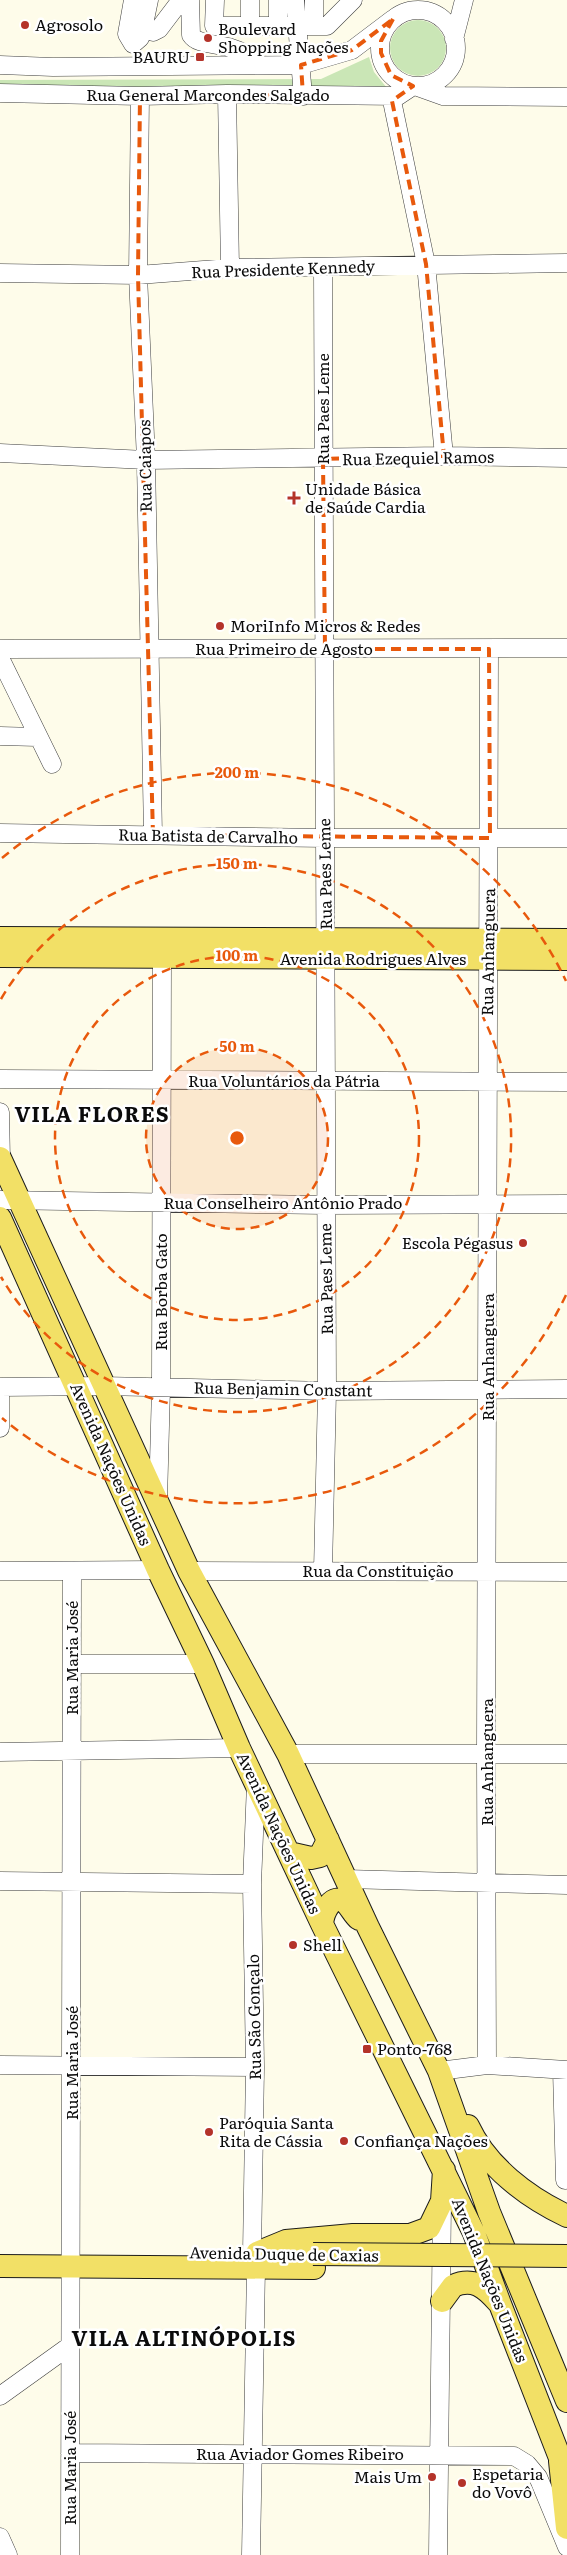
<svg xmlns="http://www.w3.org/2000/svg" width="567" height="2555" font-family="Literata,serif">
	<style>
		.green { fill: #cae6b6 }
		.lines { fill: none; stroke-linecap: round; stroke-linejoin: round }
		.minor-casing { stroke: #3e3e3e; stroke-width: 19 }
		.major-casing { stroke: #1c1c1c; stroke-width: 24 }
		.minor { stroke: #fff; stroke-width: 18 }
		.major { stroke: #f2e066; stroke-width: 22 }
		.major-bridge-casing { stroke: #1c1c1c; stroke-width: 24; stroke-linecap: butt }
		.major-bridge { stroke: #f2e066; stroke-width: 22 }
		.marked { fill: none; stroke: #e8590c; stroke-width: 4; stroke-dasharray: 10 6; stroke-linejoin: round }
		.ring { fill: none; stroke: #e8590c; stroke-width: 2.5; stroke-dasharray: 9 6 }
		.poi-dot { fill: #b4332a; stroke: #fff; stroke-width: 2 }
		.labels { text-anchor: middle; stroke-width: 5; stroke-linejoin: round; paint-order: stroke }
		.poi-label { font-size: 16px; fill: #0b0b0b; stroke: #fff; text-anchor: start }
		.street-label { font-size: 16px; fill: #0b0b0b; stroke: #fff }
		.district-label { font-size: 21px; font-weight: bold; letter-spacing: 1px; fill: #0b0b0b; stroke: #fff }
		.centre { fill: #e8590c; stroke: #fff; stroke-width: 2.5 }
		.ring-label { font-size: 15px; text-anchor: middle; font-weight: bold; fill: #e8590c; stroke: #fff; stroke-width: 5; stroke-linejoin: round; paint-order: stroke }
	</style>
	<rect width="100%" height="100%" fill="#fefcea"/>
	<path class="green" d="M390 48a28 28 0 1 1 56 0a28 28 0 1 1-56 0Z
		M 369,57 L 374,72 L 387,88 L 0,87 L 0,80 L 321,79 Z"/>
	<g class="lines">
		<defs>
			<path id="minor" d="M 133,0 L 127,34 L 133,44 L 140,38 L 143,29
				M 149,0 L 143,29 L 153,32 L 159,29 L 181,0
				M 190,0 L 191,35 C 199,48 231,41 249,57 L 249,65
				M 215,0 L 214,26 L 327,26 L 353,0
				M 250,0 L 250,26
				M 278,0 L 278,26
				M 295,0 L 303,96
				M380 48a38 38 0 1 1 76 0a38 38 0 1 1-76 0Z
				M 314,26 L 314,0
				M 454,39 L 464,0
				M 0,65 L 53,67 L 301,65 L 352,50 L 393,19
				M 415,86 L 443,96 L 567,97
				M 0,93 L 140,96 L 227,94 L 398,96 L 413,86
				M 227,94 L 230,268
				M 140,96 L 138,275 L 146,460 L 153,835
				M 391,96 L 426,264 L 444,456
				M 323,268 L 327,1391 L 323,1571
				M 0,273 L 138,275 L 230,268 L 567,263
				M 0,453 L 146,460 L 444,456 L 567,458
				M 0,649 L 567,648
				M 0,658 L 52,764
				M 0,736 L 37,737
				M 0,833 L 325,838 L 567,838
				M 0,1079 L 567,1082
				M 0,1112 L 1,1161
				M 0,1200 L 325,1205 L 567,1204
				M 0,1387 L 103,1386 L 327,1391 L 567,1389
				M 0,1428 L 0,1387
				M 158,1500 L 161,1388 L 162,958
				M 0,1571 L 158,1570
				M 189,1571 L 567,1572
				M 73,1664 L 203,1664
				M 0,1752 L 239,1748
				M 288,1754 L 567,1754
				M 346,1879 L 567,1885
				M 0,1881 L 252,1884
				M 0,2065 L 255,2067
				M 487,2065 L 486,1754 L 489,649
				M 562,2070 L 565,2180
				M 439,2071 L 487,2065 L 567,2070
				M 252,2253 L 255,2067 L 252,1884 L 256,1784
				M 0,2396 L 71,2345
				M 70,2453 L 514,2456 L 527,2464 L 538,2477 L 567,2547
				M 0,2537 L 8,2555
				M 70,2555 L 72,1572
				M 251,2555 L 256,2267
				M 438,2555 L 442,2203"/>
			<path id="major" d="M 0,938 L 567,940
				M 0,956 L 567,959
				M 0,1158 L 189,1571 L 288,1754 L 368,1927 L 439,2071 L 489,2212 L 567,2401
				M 0,1218 L 158,1570 L 203,1664 L 239,1748 L 322,1924 L 474,2233 L 500,2304 L 567,2476
				M 289,1853 L 311,1858 L 320,1856 L 328,1840
				M 322,1924 C 323,1913 332,1891 346,1903 C 351,1908 354,1915 359,1919
				M 468,2126 C 487,2167 527,2197 567,2216
				M 257,2253 L 286,2241 L 353,2235 L 410,2235 L 429,2228 L 442,2201 L 444,2170
				M 0,2266 L 314,2268
				M 442,2301 L 453,2286 C 473,2277 485,2287 498,2302
				M 560,2461 L 567,2528"/>
		</defs>
		<use href="#minor" class="minor-casing"/>
		<use href="#major" class="major-casing"/>
		<use href="#minor" class="minor"/>
		<use href="#major" class="major"/>
		<defs>
			<path id="major-bridge" d="M 313,2254 L 567,2256"/>
		</defs>
		<use href="#major-bridge" class="major-bridge-casing"/>
		<use href="#major-bridge" class="major-bridge"/>
	</g>
	<path class="marked" d="M 393,19 L 381,41 L 381,53 L 391,75 L 413,86 L 392,101 L 426,264 L 444,456 L 323,459 L 325,649 L 489,649 L 490,838 L 153,835 L 138,275 L 140,96 L 303,95 L 301,65 L 352,50 Z"/>
	<circle cx="237" cy="1138" r="91" fill="#e8590c" fill-opacity=".12"/>
	<g class="ring">
		<circle cx="237" cy="1138" r="91"/>
		<circle cx="237" cy="1138" r="182"/>
		<path d="M1 999A274 274 0 1 1 1 1277"/>
		<path d="M566 1295A365 365 0 0 1 2 1418M2 858A365 365 0 0 1 566 981"/>
	</g>
	<g class="poi-dot">
		<circle cx="25" cy="25" r="5"/>
		<circle cx="208" cy="38" r="5"/>
		<rect x="195" y="52" width="10" height="10" rx="2.5"/>
		<path d="M291.5 490.5h5v5h5v5h-5v5h-5v-5h-5v-5h5z"/>
		<circle cx="220" cy="626" r="5"/>
		<circle cx="523" cy="1243" r="5"/>
		<circle cx="293" cy="1945" r="5"/>
		<rect x="362" y="2044" width="10" height="10" rx="2.5"/>
		<circle cx="209" cy="2132" r="5"/>
		<circle cx="344" cy="2141" r="5"/>
		<circle cx="432" cy="2477" r="5"/>
		<circle cx="462" cy="2483" r="5"/>
	</g>
	<g class="labels">
		<g class="poi-label">
			<text x="35" y="31">Agrosolo</text>
			<text x="218" y="35">Boulevard<tspan x="218" dy="18">Shopping Nações</tspan></text>
			<text x="190" y="63" text-anchor="end">BAURU</text>
			<text x="305" y="495">Unidade Básica<tspan x="305" dy="18">de Saúde Cardia</tspan></text>
			<text x="230" y="632">MoriInfo Micros &amp; Redes</text>
			<text x="513" y="1249" text-anchor="end">Escola Pégasus</text>
			<text x="303" y="1951">Shell</text>
			<text x="377" y="2055">Ponto-768</text>
			<text x="219" y="2129">Paróquia Santa<tspan x="219" dy="18">Rita de Cássia</tspan></text>
			<text x="354" y="2147">Confiança Nações</text>
			<text x="472" y="2480">Espetaria<tspan x="472" dy="18">do Vovô</tspan></text>
			<text x="422" y="2483" text-anchor="end">Mais Um</text>
		</g>
		<g class="street-label">
			<text x="208" y="101">Rua General Marcondes Salgado</text>
			<text transform="translate(283 269) rotate(-2)" y="6">Rua Presidente Kennedy</text>
			<text transform="translate(323 409) rotate(-90)" y="6">Rua Paes Leme</text>
			<text transform="translate(418 458) rotate(-1)" y="6">Rua Ezequiel Ramos</text>
			<text transform="translate(145 466) rotate(-91)" y="6">Rua Caiapos</text>
			<text x="284" y="655">Rua Primeiro de Agosto</text>
			<text transform="translate(208 836) rotate(1)" y="6">Rua Batista de Carvalho</text>
			<text transform="translate(325 874) rotate(-91)" y="6">Rua Paes Leme</text>
			<text transform="translate(488 952) rotate(-89)" y="6">Rua Anhanguera</text>
			<text x="373" y="965">Avenida Rodrigues Alves</text>
			<text x="284" y="1087">Rua Voluntários da Pátria</text>
			<text x="283" y="1209">Rua Conselheiro Antônio Prado</text>
			<text transform="translate(326 1279) rotate(-91)" y="6">Rua Paes Leme</text>
			<text transform="translate(161 1292) rotate(-90)" y="6">Rua Borba Gato</text>
			<text transform="translate(488 1357) rotate(-90)" y="6">Rua Anhanguera</text>
			<text transform="translate(283 1389) rotate(1)" y="6">Rua Benjamin Constant</text>
			<text transform="translate(111 1464) rotate(66)" y="6">Avenida Nações Unidas</text>
			<text x="378" y="1577">Rua da Constituição</text>
			<text transform="translate(72 1658) rotate(-90)" y="6">Rua Maria José</text>
			<text transform="translate(487 1762) rotate(-90)" y="6">Rua Anhanguera</text>
			<text transform="translate(279 1833) rotate(65)" y="6">Avenida Nações Unidas</text>
			<text transform="translate(254 2017) rotate(-91)" y="6">Rua São Gonçalo</text>
			<text transform="translate(72 2063) rotate(-90)" y="6">Rua Maria José</text>
			<text transform="translate(284 2254) rotate(1)" y="6">Avenida Duque de Caxias</text>
			<text transform="translate(490 2280) rotate(68)" y="6">Avenida Nações Unidas</text>
			<text x="300" y="2460">Rua Aviador Gomes Ribeiro</text>
			<text transform="translate(70 2468) rotate(-90)" y="6">Rua Maria José</text>
		</g>
		<g class="district-label">
			<text x="92" y="1122">VILA FLORES</text>
			<text x="184" y="2346">VILA ALTINÓPOLIS</text>
		</g>
	</g>
	<circle cx="237" cy="1138" r="8" class="centre"/>
	<g class="ring-label">
		<text x="237" y="778">200 m</text>
		<text x="237" y="869">150 m</text>
		<text x="237" y="961">100 m</text>
		<text x="237" y="1052">50 m</text>
	</g>
</svg>
